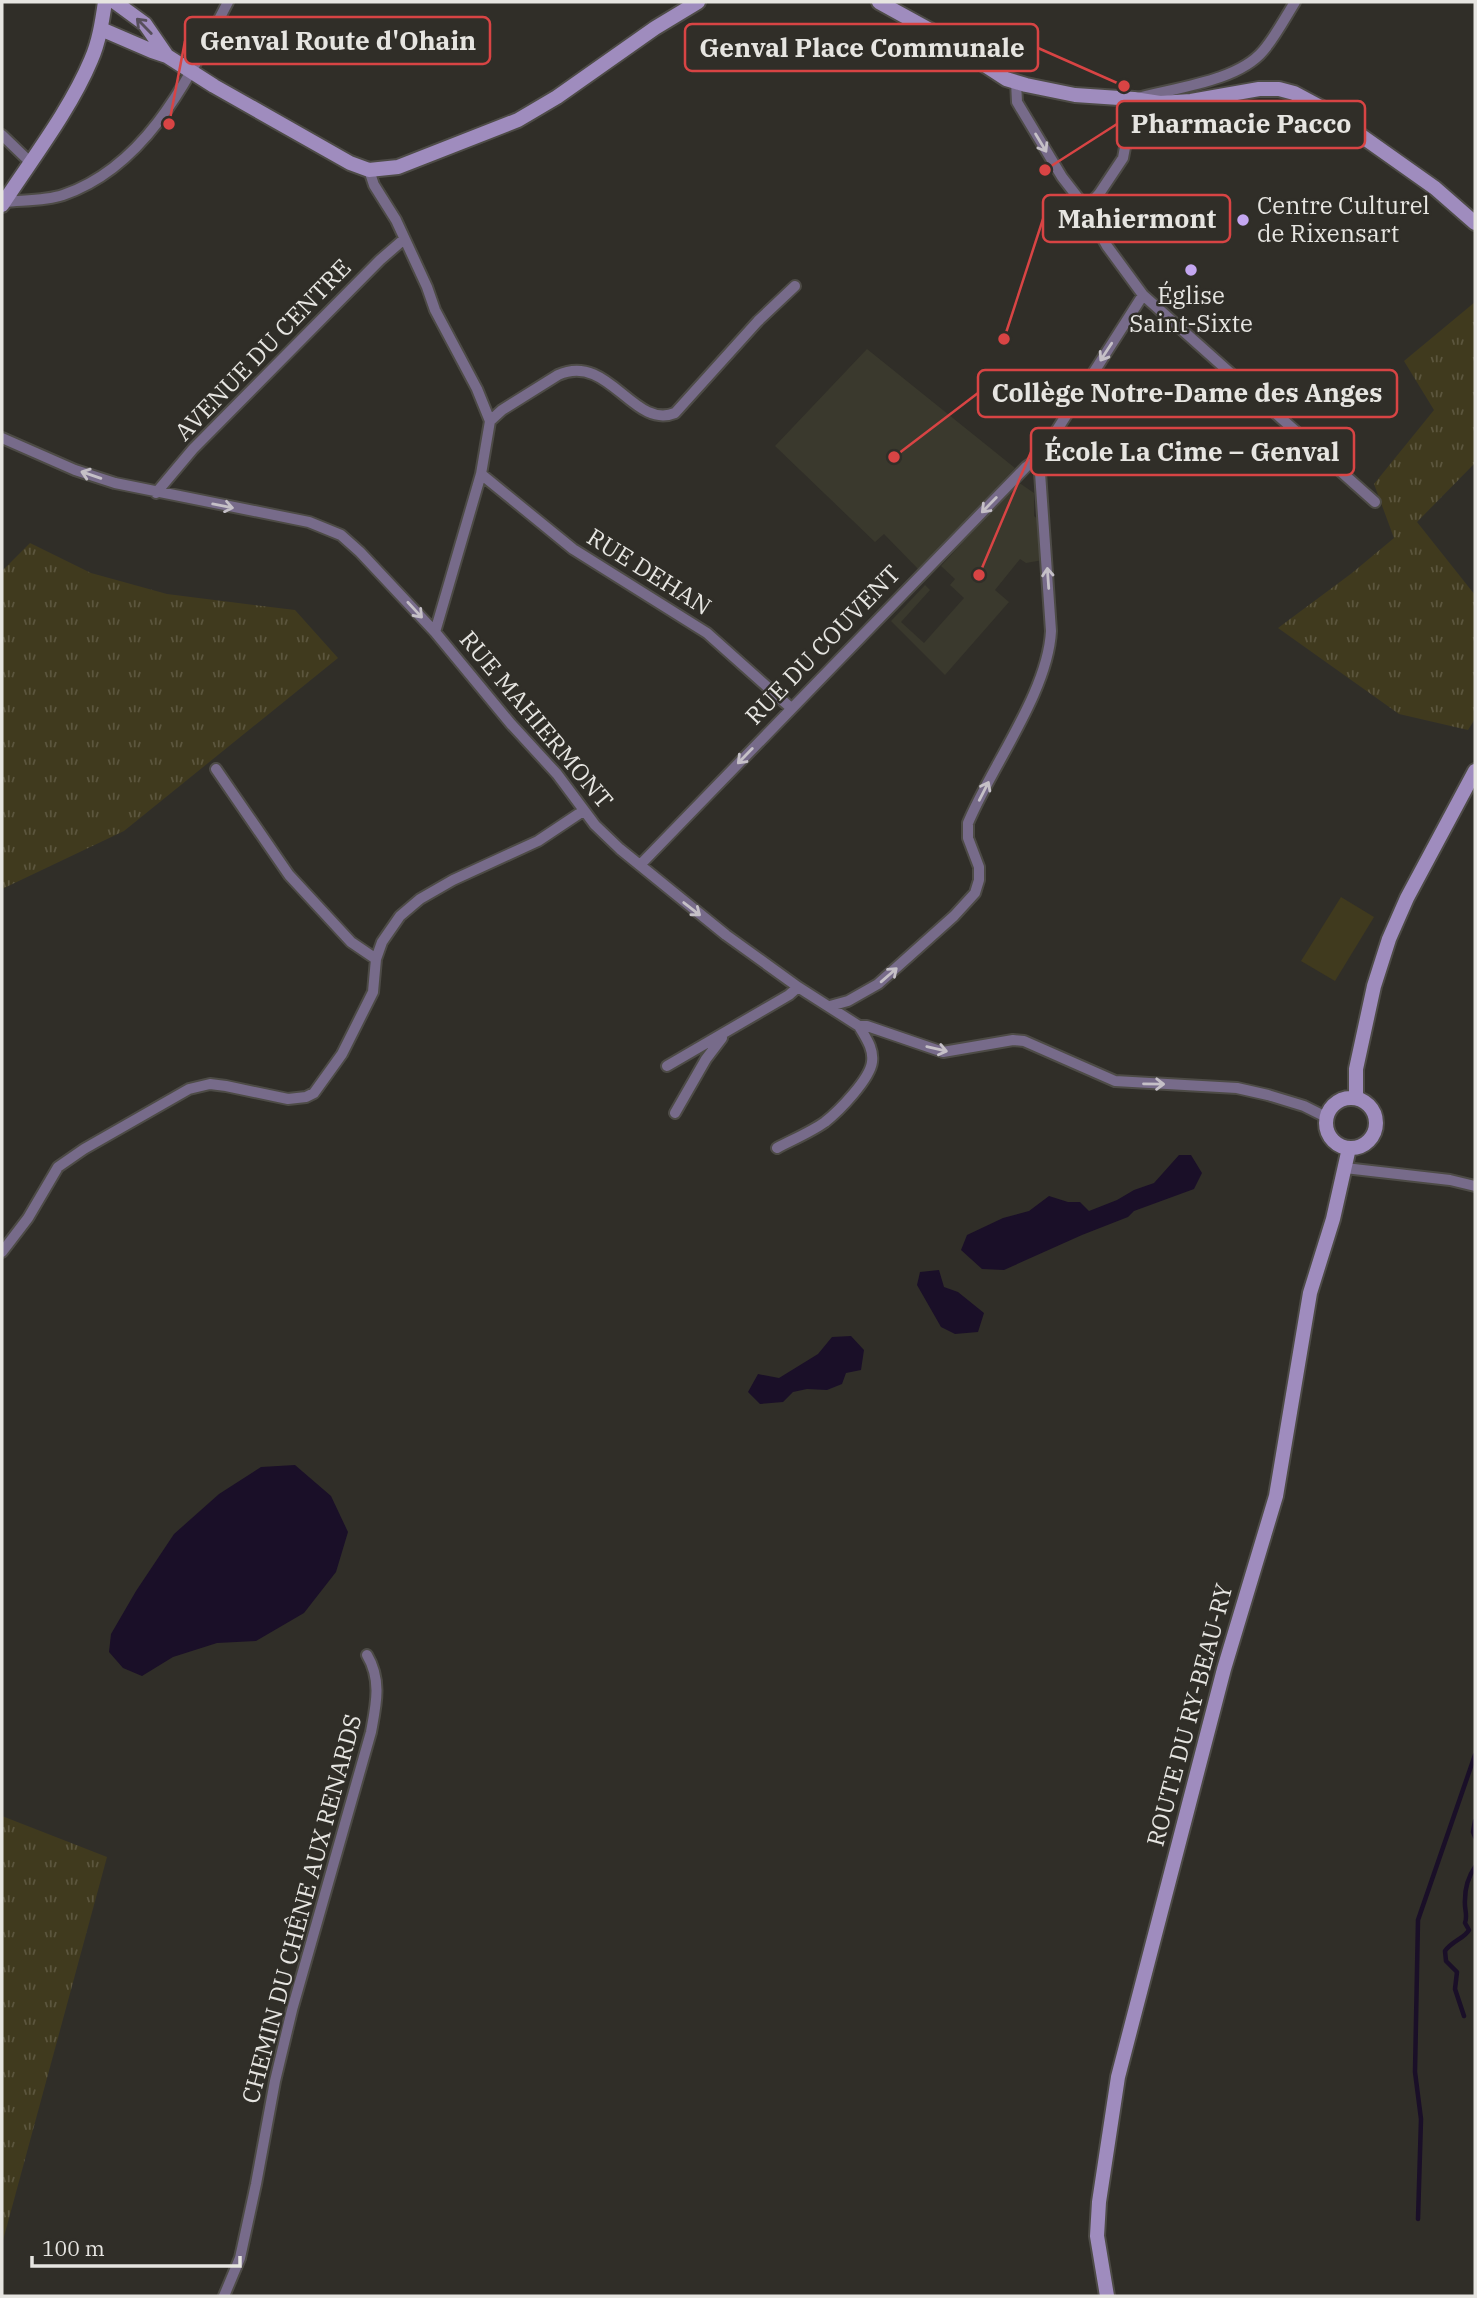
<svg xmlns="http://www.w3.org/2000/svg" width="1477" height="2298" font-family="'IBM Plex Serif',serif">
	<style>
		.built { fill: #3a392d }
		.grass { fill: url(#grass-tufts) }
		.garden { fill: #403a1e }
		.water { fill: #1a0f28 }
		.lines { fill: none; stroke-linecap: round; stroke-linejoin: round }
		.stream { stroke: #1a0f28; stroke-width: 4.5 }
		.street-casing { stroke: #4d4b46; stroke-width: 14 }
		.secondary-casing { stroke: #4d4b46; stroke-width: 18 }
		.street { stroke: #776b8a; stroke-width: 10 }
		.secondary { stroke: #9f8cbe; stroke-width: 14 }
		.oneway { stroke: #574f5c }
		.oneway2 { stroke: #c5c0c7 }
		.poi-dot { fill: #c4a7f1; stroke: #302e28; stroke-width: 2.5 }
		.labels { text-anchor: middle; stroke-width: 5; stroke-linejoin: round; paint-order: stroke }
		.poi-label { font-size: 24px; fill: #e6e5e1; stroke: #302e28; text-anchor: start }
		.street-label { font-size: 24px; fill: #e6e5e1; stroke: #302e28 }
		.leader { fill: none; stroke: #d84444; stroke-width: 2.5 }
		.callout-dot { fill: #d84444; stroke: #302e28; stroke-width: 2.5 }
		.callout { fill: #302e28; stroke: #d84444; stroke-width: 2.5 }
		.callout-label { font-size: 26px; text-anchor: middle; font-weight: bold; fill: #e6e5e1 }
	</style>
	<defs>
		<pattern id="grass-tufts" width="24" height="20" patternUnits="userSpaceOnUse" patternTransform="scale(1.75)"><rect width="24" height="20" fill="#403a1e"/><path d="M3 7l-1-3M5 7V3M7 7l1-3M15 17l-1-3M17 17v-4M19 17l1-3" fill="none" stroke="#5c563e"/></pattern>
	</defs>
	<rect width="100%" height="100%" fill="#302e28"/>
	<path class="built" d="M 867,349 L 1015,468 L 920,571 L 884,534 L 875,542 L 775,446 Z
		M 1018,482 L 1034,493 L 1034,516 L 1039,520 L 1043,560 L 1026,563 L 1020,559 L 995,590 L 1009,602 L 945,675 L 891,621 L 925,585 L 930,590 L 901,622 L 924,643 L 964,598 L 950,585 L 955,579 L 941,566 Z"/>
	<path class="grass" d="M 1475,302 L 1475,463 L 1417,522 L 1475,595 L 1475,719 L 1468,730 L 1399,714 L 1278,628 L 1352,573 L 1394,538 L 1374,484 L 1434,410 L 1404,361 Z
		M 30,543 L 91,573 L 167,594 L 295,610 L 338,658 L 124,831 L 2,889 L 2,571 Z
		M 2,1816 L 107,1857 L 2,2244 Z"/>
	<path class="garden" d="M 1341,897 L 1374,917 L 1335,981 L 1301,961 Z"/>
	<path class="water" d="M 1179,1155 L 1191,1155 L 1202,1173 L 1194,1189 L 1134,1211 L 1128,1217 L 1082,1235 L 1004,1270 L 982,1269 L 961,1250 L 967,1235 L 1003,1218 L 1029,1211 L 1049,1196 L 1068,1202 L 1080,1202 L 1089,1211 L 1117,1200 L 1134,1190 L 1154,1183 Z
		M 939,1270 L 944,1287 L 958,1292 L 984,1313 L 978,1332 L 955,1334 L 941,1327 L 917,1285 L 920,1272 Z
		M 851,1336 L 864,1350 L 861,1370 L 846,1373 L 842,1384 L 827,1390 L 807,1389 L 793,1392 L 783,1402 L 760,1404 L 748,1392 L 758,1374 L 779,1378 L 818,1354 L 832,1337 Z
		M 295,1465 L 331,1496 L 348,1532 L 336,1572 L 304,1613 L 256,1641 L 217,1643 L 173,1657 L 142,1676 L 123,1668 L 109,1652 L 111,1634 L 136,1591 L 174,1534 L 219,1494 L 261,1467 Z"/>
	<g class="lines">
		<path class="stream" d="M 1475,1821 L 1473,1832 L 1475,1837
			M 1464,2016 L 1455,1989 L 1457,1972 L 1446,1961 L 1445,1951 C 1452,1941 1465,1938 1469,1930 L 1465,1923 C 1468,1915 1464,1909 1465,1900 C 1465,1888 1468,1877 1475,1867
			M 1418,2219 L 1421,2119 L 1415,2072 L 1418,1920 L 1475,1755"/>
		<defs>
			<path id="street" d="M 1016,82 L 1017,102 L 1062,177 L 1086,208 L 1107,246 L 1143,295 L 1375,502
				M 2,135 L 30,162
				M 369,170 L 374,185 L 396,220 L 427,287 L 435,310 L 477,389 L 490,421 L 481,474 L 435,632
				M 4,202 C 23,200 45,201 63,195 C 148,166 190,75 228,2
				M 1086,208 L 1099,194 L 1123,158 L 1134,99 C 1172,88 1237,82 1263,51 C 1275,37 1285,18 1295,2
				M 490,421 L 502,410 L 558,375 C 609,352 633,430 675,413 L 758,321 L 795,286
				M 2,438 L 75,470 L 115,483 L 309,522 L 341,535 L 360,552 L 435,632 L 511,724 L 557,774 L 595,825 L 620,849 L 726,935 L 798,987 L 859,1026 L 867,1026 L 943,1052 L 1013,1040 L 1024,1041 L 1115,1081 L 1237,1088 L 1268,1095 L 1304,1106 L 1326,1117
				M 481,474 L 573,549 L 707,633 L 791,708
				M 156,493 L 193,449 L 380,260 L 403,240
				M 216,769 L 289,875 L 351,942 L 376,959
				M 640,865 L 1026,467 L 1039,458
				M 830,1006 L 848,1001 L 878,984 L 954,916 L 975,893 L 979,880 L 979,867 L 968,838 L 968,823 C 992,765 1048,692 1051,631 L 1039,458 L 1143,295
				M 667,1066 L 789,995 L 798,987
				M 675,1113 L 706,1059 L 722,1038
				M 777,1148 C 792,1140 811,1132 825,1122 C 839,1111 870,1079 872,1062 C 874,1048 865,1037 859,1026
				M 1345,1168 L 1450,1180 L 1475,1186
				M 2,1252 L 28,1218 L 58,1167 L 84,1149 L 189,1089 L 210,1084 L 226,1086 L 288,1099 L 306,1097 L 314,1093 L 342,1054 L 373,992 L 376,959 L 382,942 L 400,916 L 420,899 L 453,880 L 538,841 L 583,811
				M 224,2296 L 240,2258 L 256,2184 L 275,2081 L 292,2010 L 371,1732 C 376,1705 382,1680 367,1655"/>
			<path id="secondary" d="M 115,2 L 145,24 L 167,56
				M 879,2 L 937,34 L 1006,79 L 1026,85 L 1075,95 L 1134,99 L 1160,103 L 1191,101 L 1259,89 L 1279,89 L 1294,93 L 1322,108 L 1435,188 L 1475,223
				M 101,29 L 152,51 L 167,56 L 214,86 L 350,163 L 369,170 L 398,167 L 518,120 L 557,97 L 655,28 L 698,2
				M 2,205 C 32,159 70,110 91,60 C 99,42 102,22 105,2
				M 1356,1098 L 1356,1069 L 1374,986 L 1389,939 L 1407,898 L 1475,771
				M1326 1123a25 25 0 1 1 50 0a25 25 0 1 1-50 0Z
				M 1107,2296 L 1097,2236 L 1099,2202 L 1118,2077 L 1224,1669 L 1276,1496 L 1310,1293 L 1333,1219 L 1349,1148"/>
		</defs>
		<use href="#street" class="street-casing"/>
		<use href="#secondary" class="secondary-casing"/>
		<use href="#street" class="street"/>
		<use href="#secondary" class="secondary"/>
	</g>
	<defs><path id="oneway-shaft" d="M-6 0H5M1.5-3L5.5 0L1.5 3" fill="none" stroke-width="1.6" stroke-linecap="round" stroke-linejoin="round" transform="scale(1.75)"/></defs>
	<use class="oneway" href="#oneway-shaft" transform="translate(144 26) rotate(-134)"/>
	<g class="oneway2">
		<use href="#oneway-shaft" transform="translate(1041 143) rotate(59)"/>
		<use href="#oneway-shaft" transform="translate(1106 352) rotate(123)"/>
		<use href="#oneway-shaft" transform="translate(91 475) rotate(-161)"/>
		<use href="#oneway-shaft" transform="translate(989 505) rotate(134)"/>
		<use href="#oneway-shaft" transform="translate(223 506) rotate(11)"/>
		<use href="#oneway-shaft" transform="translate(1048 578) rotate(-94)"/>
		<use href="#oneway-shaft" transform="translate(415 610) rotate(47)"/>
		<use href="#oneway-shaft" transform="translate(745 756) rotate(134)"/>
		<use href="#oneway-shaft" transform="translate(984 791) rotate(-63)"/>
		<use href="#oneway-shaft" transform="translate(692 909) rotate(38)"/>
		<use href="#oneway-shaft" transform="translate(889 975) rotate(-41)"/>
		<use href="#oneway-shaft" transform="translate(937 1049) rotate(13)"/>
		<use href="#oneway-shaft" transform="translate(1154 1084) rotate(1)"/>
	</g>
	<g class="poi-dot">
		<circle cx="1243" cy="220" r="7"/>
		<circle cx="1191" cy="270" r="7"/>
	</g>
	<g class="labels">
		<g class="poi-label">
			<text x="1257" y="214">Centre Culturel<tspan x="1257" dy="28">de Rixensart</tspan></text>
			<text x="1191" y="304" text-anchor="middle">Église<tspan x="1191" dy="28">Saint-Sixte</tspan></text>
		</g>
		<g class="street-label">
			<text transform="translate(263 350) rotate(-46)" y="8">AVENUE DU CENTRE</text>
			<text transform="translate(649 572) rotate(32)" y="8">RUE DEHAN</text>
			<text transform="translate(823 645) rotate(-46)" y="8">RUE DU COUVENT</text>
			<text transform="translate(536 720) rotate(50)" y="8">RUE MAHIERMONT</text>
			<text transform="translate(1190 1715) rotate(-75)" y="8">ROUTE DU RY-BEAU-RY</text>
			<text transform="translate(302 1909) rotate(-75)" y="8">CHEMIN DU CHÊNE AUX RENARDS</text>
		</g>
	</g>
	<path class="leader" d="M169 124L185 41M1124 86L1038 48M1045 170L1117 124M1004 339L1043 219M894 457L978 393M979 575L1031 452"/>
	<g class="callout-dot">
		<circle cx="169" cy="124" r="7"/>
		<circle cx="1124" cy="86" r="7"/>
		<circle cx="1045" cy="170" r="7"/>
		<circle cx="1004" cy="339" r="7"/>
		<circle cx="894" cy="457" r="7"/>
		<circle cx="979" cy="575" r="7"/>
	</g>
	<g class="callout">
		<rect x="185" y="17" width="305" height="47" rx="7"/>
		<rect x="685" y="24" width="353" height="47" rx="7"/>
		<rect x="1117" y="101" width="248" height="47" rx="7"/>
		<rect x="1043" y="195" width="187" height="47" rx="7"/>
		<rect x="978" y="370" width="419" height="47" rx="7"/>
		<rect x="1031" y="428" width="323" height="47" rx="7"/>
	</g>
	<g class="callout-label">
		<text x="338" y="50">Genval Route d'Ohain</text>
		<text x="862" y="57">Genval Place Communale</text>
		<text x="1241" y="133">Pharmacie Pacco</text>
		<text x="1137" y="228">Mahiermont</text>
		<text x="1187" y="402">Collège Notre-Dame des Anges</text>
		<text x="1192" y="461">École La Cime – Genval</text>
	</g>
	<rect width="1477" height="2298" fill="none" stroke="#e6e5e1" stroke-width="7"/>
	<path d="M32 2256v10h208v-10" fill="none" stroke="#e6e5e1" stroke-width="3.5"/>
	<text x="42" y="2256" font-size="21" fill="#e6e5e1" stroke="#302e28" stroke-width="5" paint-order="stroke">100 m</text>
</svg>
